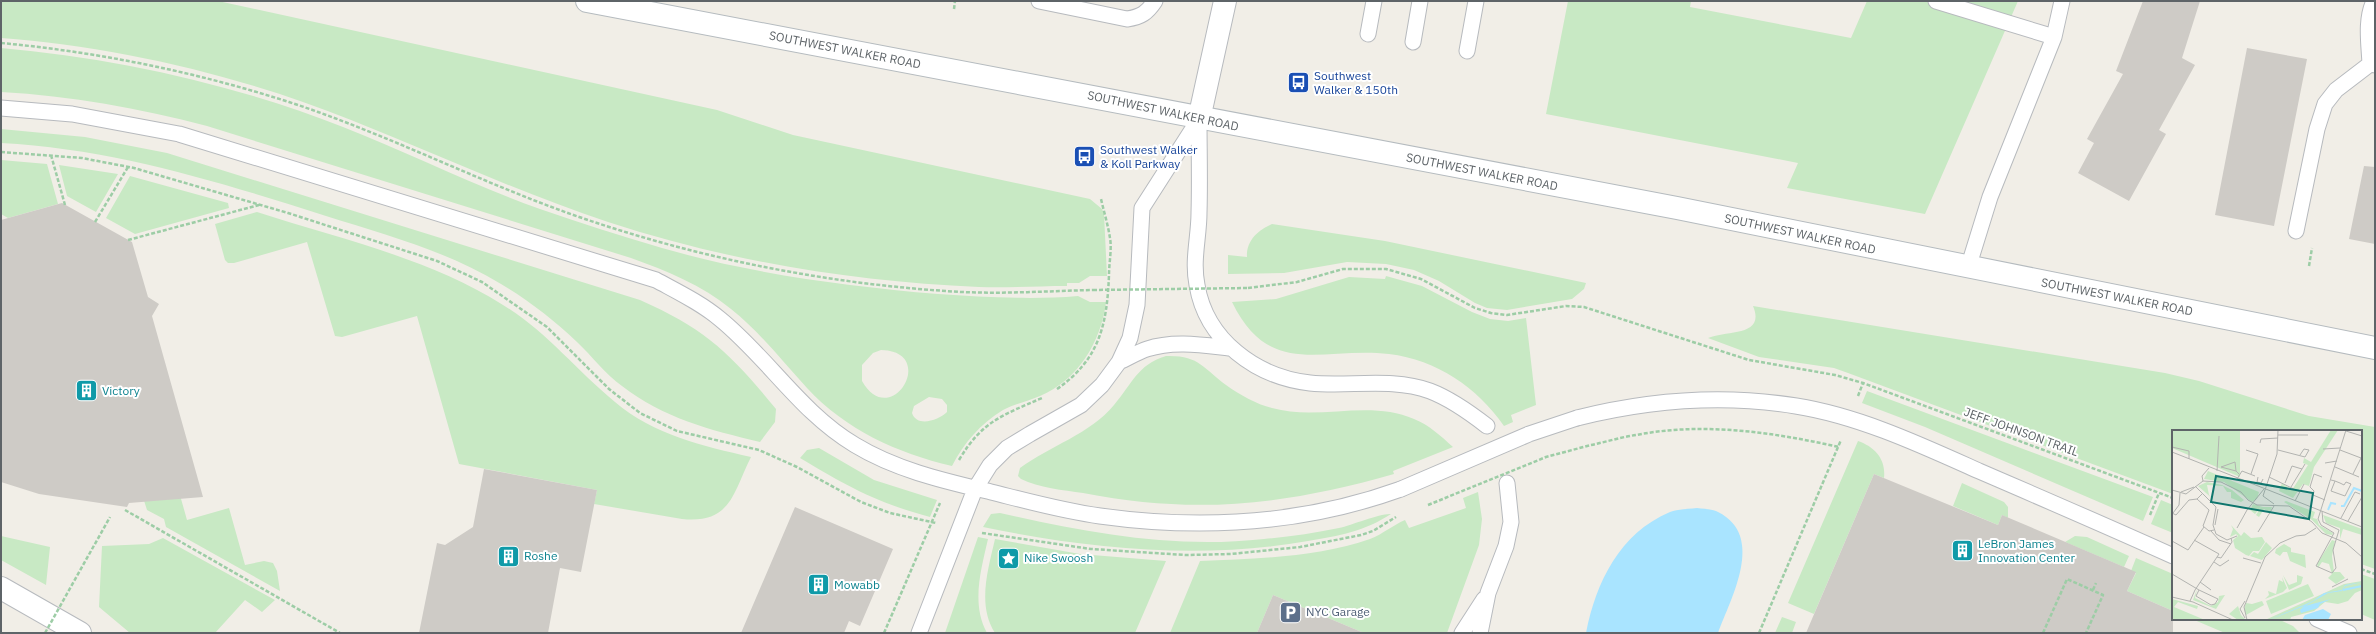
<svg xmlns="http://www.w3.org/2000/svg" width="2376" height="634" font-family="'IBM Plex Sans',sans-serif">
	<style>
		.green { fill: #c8e9c4; fill-rule: evenodd }
		.water { fill: #a9e4ff }
		.building { fill: #cecbc6 }
		.lines { fill: none; stroke-linecap: round; stroke-linejoin: round }
		.service-casing { stroke: #b7babe; stroke-width: 17 }
		.minor-casing { stroke: #b7babe; stroke-width: 24 }
		.secondary-casing { stroke: #b5bbbf; stroke-width: 24 }
		.path { stroke: #9dcda6; stroke-width: 2.5; stroke-dasharray: 4 2; stroke-linecap: butt }
		.service { stroke: #fff; stroke-width: 15 }
		.minor { stroke: #fff; stroke-width: 22 }
		.secondary { stroke: #fff; stroke-width: 22 }
		.service-bridge-casing { stroke: #b7babe; stroke-width: 17; stroke-linecap: butt }
		.path-bridge { stroke: #9dcda6; stroke-width: 2.5; stroke-dasharray: 4 2; stroke-linecap: butt }
		.service-bridge { stroke: #fff; stroke-width: 15 }
		.labels { text-anchor: middle; stroke-width: 4; stroke-linejoin: round; paint-order: stroke }
		.street-label { font-size: 12px; fill: #5e6468; stroke: #fff }
		.transit-label { font-size: 12px; fill: #164399; stroke: #fff; text-anchor: start }
		.culture-label { font-size: 12px; fill: #0d838f; stroke: #fff; text-anchor: start }
		.service-label { font-size: 12px; fill: #4e5e75; stroke: #fff; text-anchor: start }
		.inset-river { fill: none; stroke: #a9e4ff; stroke-width: 2 }
		.inset-road { fill: none; stroke: #b2b3b0; stroke-width: 1 }
		.view { fill: #0f766e; fill-opacity: 0.15; stroke: #0f766e; stroke-width: 2 }
		.inset-edge { fill: none; stroke: #5e6468; stroke-width: 2 }
	</style>
	<rect width="100%" height="100%" fill="#f1eee7"/>
	<path class="green" d="M 1,1 L 218,1 L 717,110 L 793,135 L 1090,199 L 1102,209 L 1104,214 L 1107,276 L 1090,276 L 1079,283 L 1067,283 L 1067,286 C 1038,286 1008,288 979,287 C 854,282 727,261 608,222 C 520,193 437,154 351,120 C 245,77 115,46 1,38 Z
		M 1568,1 L 1691,1 L 1690,7 L 1851,38 L 1867,1 L 2018,1 L 1925,214 L 1787,188 L 1798,163 L 1546,114 Z
		M 1,48 C 115,58 237,85 343,127 C 409,153 473,185 540,209 C 580,223 621,236 662,248 C 752,274 846,286 938,294 C 984,297 1032,300 1078,296 L 1090,302 L 1106,302 C 1101,342 1078,380 1040,396 C 1028,401 1015,404 1003,410 C 980,424 964,443 952,466 C 897,453 846,430 807,388 C 782,361 760,332 731,309 C 702,285 667,271 631,258 L 207,126 C 139,108 71,96 1,92 ZM 881,350 C 939,351 891,432 862,381 L 862,365 L 873,353 ZM 929,397 L 942,399 L 947,405 L 947,412 C 939,420 917,428 912,413 L 914,406 Z
		M 1,129 L 85,137 L 167,153 L 640,300 C 706,329 731,354 776,409 L 775,422 L 760,442 C 710,430 663,418 622,386 C 605,374 592,356 577,342 C 554,320 528,300 501,284 C 447,251 386,235 326,216 C 219,182 114,149 1,143 Z
		M 1,160 L 47,164 L 58,204 L 8,218 L 1,214 Z
		M 59,165 L 118,174 L 96,212 L 67,196 Z
		M 130,176 L 228,203 L 229,208 L 135,234 L 106,218 Z
		M 257,212 C 340,239 429,258 503,305 C 546,331 576,370 615,402 C 654,435 703,446 751,457 C 733,492 732,524 682,519 L 594,504 L 597,490 L 459,464 L 417,316 L 342,337 L 335,336 L 307,242 L 234,263 L 228,263 L 225,260 L 215,224 Z
		M 1272,224 L 1385,241 L 1586,283 L 1584,289 L 1572,299 L 1507,310 L 1487,308 L 1475,303 L 1439,281 L 1414,270 L 1386,264 L 1347,262 L 1284,273 L 1228,274 L 1228,255 L 1247,257 C 1246,241 1258,230 1272,224 Z
		M 1386,276 L 1422,286 L 1472,312 L 1490,319 L 1508,321 L 1526,318 L 1536,405 L 1511,415 L 1513,422 L 1504,426 C 1477,387 1437,360 1389,354 C 1323,346 1270,380 1232,302 L 1276,299 L 1349,277 L 1385,279 Z
		M 1753,306 L 2165,373 L 2199,381 L 2309,416 L 2375,427 L 2375,569 L 2361,564 L 2361,431 L 2173,431 L 2173,494 L 1848,373 L 1834,368 L 1759,357 L 1708,338 C 1726,330 1766,337 1753,306 Z
		M 1166,356 C 1199,355 1203,368 1226,385 C 1240,395 1256,404 1272,408 C 1318,421 1370,399 1414,419 C 1429,425 1441,436 1453,447 L 1393,471 L 1394,474 C 1285,505 1195,515 1083,493 C 1063,490 1039,488 1021,479 L 1018,476 L 1020,468 C 1050,446 1090,434 1114,405 C 1132,384 1137,365 1166,356 Z
		M 1867,391 L 2153,497 L 2143,521 L 1925,427 L 1862,403 Z
		M 1858,441 C 1875,447 1886,459 1884,478 L 1874,474 L 1814,614 L 1788,603 Z
		M 819,448 L 874,480 L 937,500 L 930,517 C 877,503 847,486 800,458 L 807,450 Z
		M 176,481 L 187,520 L 229,508 L 245,565 L 264,561 L 273,563 L 277,571 L 280,591 L 166,527 L 164,519 L 147,510 L 140,488 Z
		M 1962,483 L 2004,502 L 2008,507 L 2008,518 L 2002,515 L 1998,525 L 1953,506 Z
		M 1478,492 L 1482,519 L 1479,545 L 1447,633 L 1364,633 L 1273,595 L 1257,633 L 1170,633 L 1200,561 C 1255,559 1319,557 1370,539 C 1383,534 1393,525 1405,520 L 1409,528 L 1466,508 L 1463,498 Z
		M 2161,500 L 2173,505 L 2173,533 L 2151,524 Z
		M 1000,513 C 1088,533 1174,549 1264,539 C 1289,537 1314,533 1339,528 C 1352,525 1381,513 1391,514 C 1365,531 1339,536 1308,541 C 1201,560 1089,549 983,527 L 991,514 Z
		M 1,536 L 50,547 L 46,585 L 1,560 Z
		M 2075,536 L 2087,537 L 2129,556 L 2124,567 L 2065,542 Z
		M 978,537 L 988,539 C 981,570 971,604 987,633 L 945,633 Z
		M 163,538 L 275,600 L 262,612 L 245,600 L 215,633 L 130,633 L 99,607 L 102,546 L 149,544 Z
		M 995,539 L 1080,554 L 1166,561 L 1135,633 L 995,633 C 977,605 988,570 995,539 Z
		M 2136,558 L 2173,574 L 2173,611 L 2127,591 L 2136,573 L 2131,571 Z
		M 2361,574 L 2375,579 L 2375,620 L 2361,614 Z
		M 1782,617 L 1796,622 L 1792,633 L 1775,633 Z
		M 2192,619 L 2278,619 L 2293,626 L 2300,633 L 2225,633 Z"/>
	<path class="water" d="M 1697,508 C 1704,509 1713,509 1718,512 C 1766,536 1731,598 1718,633 L 1586,633 C 1596,582 1620,533 1670,512 C 1678,509 1689,509 1697,508 Z"/>
	<path class="building" d="M 2143,1 L 2200,1 L 2182,58 L 2195,65 L 2159,130 L 2166,134 L 2129,201 L 2078,173 L 2094,143 L 2087,139 L 2123,74 L 2116,71 Z
		M 2247,48 L 2307,59 L 2274,226 L 2215,215 Z
		M 2364,166 L 2375,167 L 2375,244 L 2349,239 Z
		M 62,203 L 132,242 L 148,297 L 159,304 L 152,316 L 203,497 L 129,503 L 127,507 L 39,494 L 1,482 L 1,220 Z
		M 484,469 L 597,490 L 581,572 L 560,568 L 548,633 L 419,633 L 437,543 L 445,545 L 473,527 Z
		M 1874,474 L 1998,525 L 2002,515 L 2136,572 L 2127,591 L 2173,611 L 2173,633 L 1806,633 Z
		M 795,507 L 893,549 L 860,626 L 849,621 L 844,633 L 741,633 Z
		M 1273,595 L 1364,633 L 1257,633 Z"/>
	<g class="lines">
		<defs>
			<path id="service" d="M 1039,1 L 1127,19 C 1141,17 1147,13 1155,1
				M 1936,1 L 2054,37
				M 2374,1 C 2365,20 2369,43 2370,64 L 2375,65
				M 1368,34 L 1374,1
				M 1413,42 L 1420,1
				M 1467,51 L 1476,1
				M 1,108 L 72,114 L 179,134 L 656,280 C 678,292 701,303 720,319 C 768,358 801,413 855,445 C 896,470 945,481 991,492 C 1027,501 1063,511 1100,516 C 1201,530 1304,524 1401,489
				M 1199,119 C 1199,150 1200,181 1199,213 C 1199,237 1192,260 1197,285 C 1206,340 1256,377 1310,383 C 1349,387 1392,377 1430,391 C 1451,399 1469,412 1487,426
				M 2296,231 L 2317,129 L 2325,104 L 2336,90 L 2370,64
				M 1968,268 L 1990,197 L 2054,37 L 2062,1
				M 1119,362 C 1128,358 1138,352 1147,349 C 1173,340 1203,345 1229,348
				M 1577,418 C 1649,400 1722,394 1796,406 C 1859,416 1921,445 1979,471 C 2044,499 2109,527 2173,556
				M 2317,619 L 2349,633
				M 919,633 L 975,489 L 990,465 L 1007,448 L 1030,434 L 1081,405 L 1102,385 L 1119,362 L 1130,338 L 1137,305 L 1142,208 L 1199,119
				M 1462,633 L 1484,599
				M 1480,633 L 1488,593 L 1506,546 L 1511,522 L 1507,483"/>
			<path id="minor" d="M 1199,119 L 1225,1
				M 1,588 L 80,633"/>
			<path id="secondary" d="M 587,1 L 1677,208 L 2375,348"/>
		</defs>
		<use href="#service" class="service-casing"/>
		<use href="#minor" class="minor-casing"/>
		<use href="#secondary" class="secondary-casing"/>
		<path class="path" d="M 954,9 L 955,1
			M 1,43 C 98,52 196,72 289,102 C 390,135 485,185 585,219 C 706,260 834,285 962,292 C 1006,294 1049,291 1093,290
			M 1,152 L 82,158 L 134,168 L 288,213 L 437,261 L 482,282 L 547,327 L 609,389 L 640,413 L 677,431 L 759,450 L 797,467 L 861,502 L 890,513 L 936,523
			M 51,155 L 65,205
			M 95,222 L 128,167
			M 128,240 L 259,205
			M 2309,266 L 2312,248
			M 1248,288 L 1297,282 L 1343,269 L 1386,269 L 1421,279 L 1475,308 L 1491,313 L 1507,315 L 1566,306 L 1584,307 L 1749,360 L 1835,375 L 1863,383 L 2173,498
			M 1057,389 C 1100,359 1107,324 1109,275 C 1109,263 1112,249 1110,238 C 1108,225 1104,212 1101,199
			M 1858,396 L 1863,383
			M 1591,445 C 1606,442 1621,437 1636,435 C 1703,422 1772,432 1839,447
			M 959,460 C 982,421 1003,415 1042,398
			M 125,510 L 340,633
			M 2150,515 L 2159,493
			M 982,533 L 1091,549 L 1186,555 L 1231,554 L 1300,547 L 1361,535 L 1373,531 L 1396,517
			M 2361,569 L 2375,574
			M 2093,590 L 2096,583
			M 884,633 L 940,503
			M 1759,633 L 1841,440
			M 2043,633 L 2067,579 L 2103,595 L 2086,633"/>
		<use href="#service" class="service"/>
		<use href="#minor" class="minor"/>
		<use href="#secondary" class="secondary"/>
		<defs>
			<path id="service-bridge" d="M 1401,489 L 1529,434 L 1577,418"/>
		</defs>
		<use href="#service-bridge" class="service-bridge-casing"/>
		<path class="path-bridge" d="M 1093,290 L 1248,288
			M 1428,505 L 1546,457 L 1591,445
			M 45,633 L 110,517"/>
		<use href="#service-bridge" class="service-bridge"/>
	</g>
	<defs>
		<symbol id="bus-square" viewBox="-11 -11 22 22"><rect x="-9" y="-9" width="18" height="18" rx="4" fill="#1a4fb4" stroke="#fff"/><path d="M-5-6H5V4H4V6H2V4H-2V6H-4V4H-5ZM-3.5-4V0h7V-4ZM-3.5 1.2v1.5H-2V1.2ZM2 1.2v1.5H3.5V1.2Z" fill="#fff"/></symbol>
		<symbol id="building-square" viewBox="-11 -11 22 22"><rect x="-9" y="-9" width="18" height="18" rx="4" fill="#0f9aa8" stroke="#fff"/><path d="M-4-6H4V6H1V3H-1V6H-4ZM-2.5-4.3h1.7v1.8h-1.7ZM.8-4.3h1.7v1.8H.8ZM-2.5-1h1.7V.8h-1.7ZM.8-1h1.7V.8H.8Z" fill="#fff"/></symbol>
		<symbol id="sight-square" viewBox="-11 -11 22 22"><rect x="-9" y="-9" width="18" height="18" rx="4" fill="#0f9aa8" stroke="#fff"/><path d="M0-6L1.8-2.2L6-1.7L2.9 1.2L3.7 5.4L0 3.3L-3.7 5.4L-2.9 1.2L-6-1.7L-1.8-2.2Z" fill="#fff"/></symbol>
		<symbol id="parking-square" viewBox="-11 -11 22 22"><rect x="-9" y="-9" width="18" height="18" rx="4" fill="#5c6f8a" stroke="#fff"/><path d="M-3.5-5.5H1a3.5 3.5 0 0 1 0 7H-1V5.5H-3.5ZM-1-3.4V-.6H.8a1.4 1.4 0 0 0 0-2.8Z" fill="#fff"/></symbol>
	</defs>
	<g fill-rule="evenodd">
		<use href="#bus-square" x="1286" y="70" width="25" height="25"/>
		<use href="#bus-square" x="1072" y="144" width="25" height="25"/>
		<use href="#building-square" x="74" y="378" width="25" height="25"/>
		<use href="#building-square" x="1950" y="538" width="25" height="25"/>
		<use href="#building-square" x="496" y="544" width="25" height="25"/>
		<use href="#sight-square" x="996" y="546" width="25" height="25"/>
		<use href="#building-square" x="806" y="572" width="25" height="25"/>
		<use href="#parking-square" x="1278" y="600" width="25" height="25"/>
	</g>
	<g class="labels">
		<g class="street-label">
			<text transform="translate(845 50) rotate(11)" y="4">SOUTHWEST WALKER ROAD</text>
			<text transform="translate(1163 111) rotate(12)" y="4">SOUTHWEST WALKER ROAD</text>
			<text transform="translate(1482 172) rotate(11)" y="4">SOUTHWEST WALKER ROAD</text>
			<text transform="translate(1800 234) rotate(12)" y="4">SOUTHWEST WALKER ROAD</text>
			<text transform="translate(2117 297) rotate(11)" y="4">SOUTHWEST WALKER ROAD</text>
			<text transform="translate(2021 432) rotate(20)" y="4">JEFF JOHNSON TRAIL</text>
		</g>
		<g class="transit-label">
			<text x="1314" y="80">Southwest<tspan x="1314" dy="14">Walker &amp; 150th</tspan></text>
			<text x="1100" y="154">Southwest Walker<tspan x="1100" dy="14">&amp; Koll Parkway</tspan></text>
		</g>
		<g class="culture-label">
			<text x="102" y="395">Victory</text>
			<text x="1978" y="548">LeBron James<tspan x="1978" dy="14">Innovation Center</tspan></text>
			<text x="524" y="560">Roshe</text>
			<text x="1024" y="562">Nike Swoosh</text>
			<text x="834" y="589">Mowabb</text>
		</g>
		<g class="service-label">
			<text x="1306" y="616">NYC Garage</text>
		</g>
	</g>
	<g transform="translate(2172 430)">
		<rect width="190" height="190" fill="#f1eee7"/>
		<path d="M 0,0 L 68,0 L 68,47 L 0,18 ZM 159,0 L 166,0 L 142,37 L 137,56 L 131,54 L 121,68 L 107,61 L 110,53 L 120,60 L 136,35 L 131,33 L 132,28 L 139,32 ZM 36,41 L 87,62 L 85,69 L 80,72 L 52,52 L 32,49 ZM 35,52 L 50,55 L 60,60 L 72,70 L 69,72 L 59,68 L 59,62 L 55,62 L 51,56 L 35,55 L 37,65 L 42,70 L 26,56 ZM 114,71 L 143,82 L 141,88 L 145,89 L 147,95 L 161,103 L 160,105 L 154,104 L 140,90 L 112,72 ZM 81,74 L 91,77 L 100,77 L 98,83 L 92,79 L 87,87 L 84,85 L 89,77 L 83,84 L 78,80 ZM 151,85 L 190,99 L 190,105 L 171,99 L 168,109 L 168,98 L 154,93 ZM 59,95 L 69,106 L 72,102 L 79,108 L 90,107 L 93,112 L 87,121 L 81,121 L 77,126 L 74,125 L 63,118 L 61,110 L 66,106 L 64,104 L 58,107 L 61,99 ZM 160,110 L 163,111 L 160,126 L 162,142 L 168,142 L 173,148 L 164,154 L 156,148 L 160,144 L 157,134 L 150,132 L 146,138 L 145,134 ZM 94,112 L 100,118 L 90,130 L 78,126 L 82,122 L 86,124 ZM 112,114 L 119,118 L 119,122 L 133,125 L 134,138 L 118,131 L 115,122 L 111,122 L 108,126 L 103,123 L 104,119 ZM 125,145 L 131,147 L 129,154 L 117,160 L 111,145 L 117,155 L 125,152 ZM 110,147 L 115,158 L 111,162 L 93,169 L 97,165 L 96,161 L 104,164 L 107,150 L 111,152 ZM 190,151 L 190,160 L 183,163 L 176,171 L 166,174 L 153,172 L 142,181 L 119,187 L 118,190 L 93,190 L 172,154 ZM 136,154 L 142,166 L 99,184 L 94,171 ZM 25,159 L 23,168 L 39,176 L 46,172 L 47,166 L 53,165 L 44,179 L 21,170 ZM 0,169 L 26,176 L 25,179 L 6,172 L 2,177 L 33,190 L 3,190 L 0,188 ZM 90,171 L 92,175 L 74,185 L 72,179 L 74,173 L 80,174 ZM 66,176 L 69,185 L 74,190 L 66,190 L 57,184 Z" fill="#c8e9c4"/>
		<path d="M 190,152 L 173,156 L 170,161 L 156,163 L 133,176 L 159,169 L 148,174 L 146,178 L 129,183 L 128,180 L 132,176 L 97,190 L 141,171 L 152,163 L 170,160 L 173,155 ZM 151,179 L 159,184 L 156,190 L 130,190 L 133,185 Z" fill="#a9e4ff"/>
		<path class="inset-river" d="M 169,76 L 172,76 L 182,58 L 190,61M 156,80 L 159,73 L 164,74M 171,160 L 190,156"/>
		<path class="inset-road" d="M 174,1 L 190,6M 106,5 L 136,5M 88,13 L 89,9 L 106,8M 0,17 L 17,21 L 17,29M 151,19 L 168,18M 74,20 L 86,24 L 79,44M 106,20 L 133,27 L 137,20 L 132,19 L 128,25M 168,20 L 189,28M 0,22 L 190,97M 153,33 L 165,31M 163,37 L 187,47M 45,41 L 47,6M 64,41 L 49,37 L 63,32 L 64,41 L 67,44M 181,44 L 190,26M 86,47 L 85,52 L 89,53 L 91,49M 97,47 L 128,62M 150,47 L 142,44 L 138,57 L 142,61 L 141,65 L 153,70M 65,49 L 70,41 L 83,46M 159,50 L 163,51 L 168,53 L 172,55 L 174,52 L 179,54 L 173,66 L 159,61 L 163,51M 31,51 L 30,46 L 37,38M 113,53 L 120,36 L 130,39M 23,56 L 44,77 L 41,95 L 44,104 L 55,110 L 65,106M 119,57 L 133,34M 0,60 L 14,64 L 31,51 L 49,52 L 69,62 L 76,70 L 85,75 L 117,76 L 140,92 L 150,103 L 174,113 L 190,127M 9,62 L 22,57M 25,69 L 37,80 L 31,96 L 37,101 L 42,100M 123,71 L 132,54M 102,74 L 91,66 L 105,24 L 106,0M 150,81 L 151,92 L 167,100 L 161,120 L 164,138 L 160,143 L 144,136 L 162,103 L 149,95 L 146,89 L 174,0M 0,83 L 4,85 L 17,70 L 25,69 L 31,63M 1,83 L 7,75 L 8,63M 169,88 L 183,62 L 188,64M 176,91 L 190,67M 43,95 L 46,79M 65,98 L 75,80 L 92,59M 39,101 L 47,110 L 59,114M 86,102 L 102,76M 0,111 L 16,120 L 32,97M 45,127 L 49,128 L 60,112 L 59,108M 71,128 L 89,133M 42,132 L 48,136 L 57,130M 0,144 L 27,160 L 24,166 L 39,175 L 43,174 L 46,169 L 27,160M 28,152 L 39,160M 160,157 L 176,149M 0,167 L 21,172 L 61,190M 18,171 L 23,160 L 47,124 L 22,110M 73,188 L 68,179 L 73,171M 75,190 L 72,177 L 93,127 L 108,113 L 124,106 L 133,105 L 144,98"/>
		<path class="view" d="M 44,46 L 141,63 L 137,89 L 39,72 Z"/>
		<rect width="190" height="190" class="inset-edge"/>
	</g>
	<rect width="2376" height="634" fill="none" stroke="#5e6468" stroke-width="4"/>
</svg>
